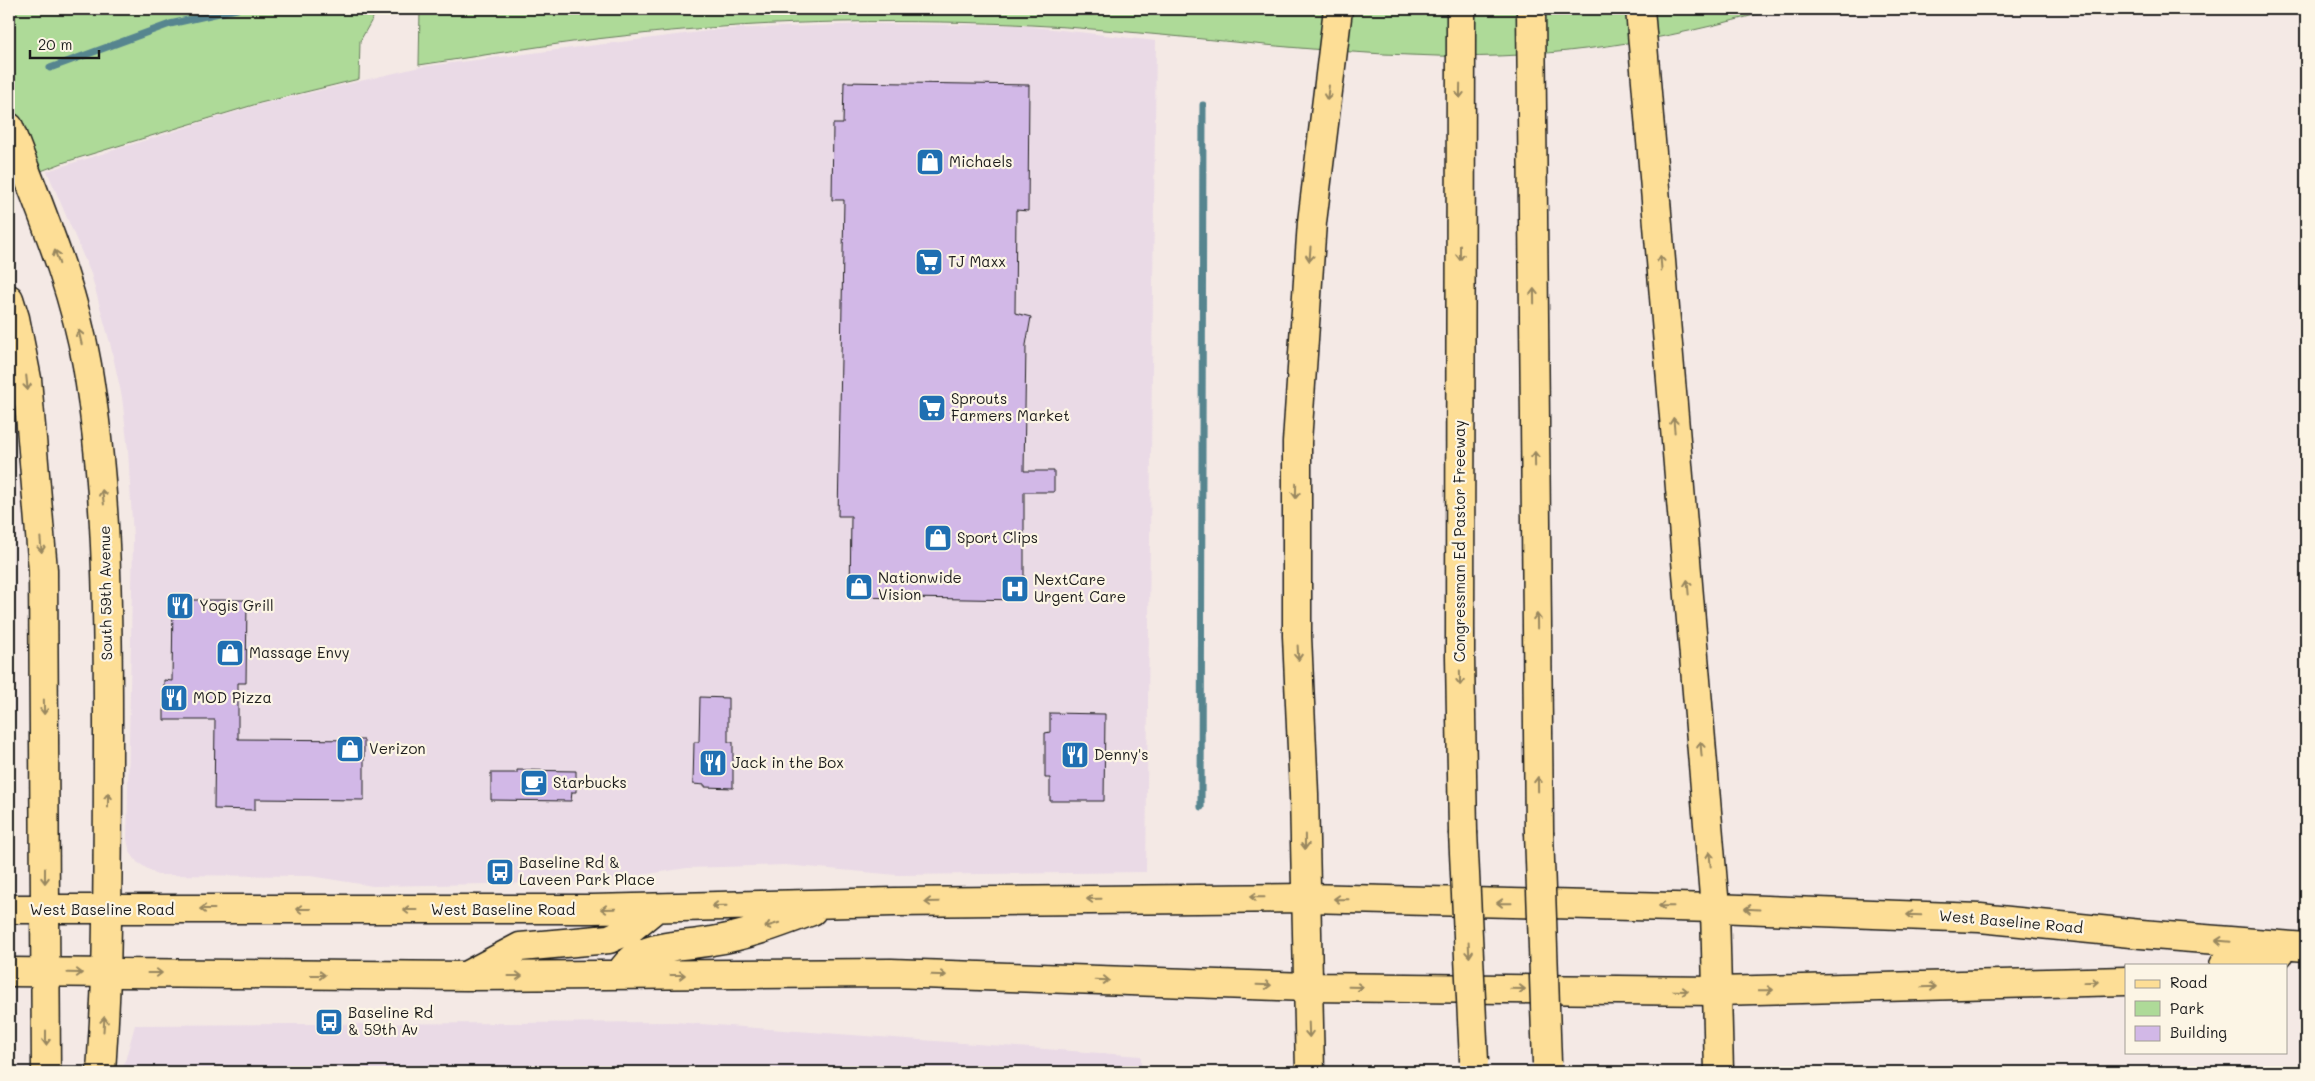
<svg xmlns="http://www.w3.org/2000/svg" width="2315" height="1081" font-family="Mali,sans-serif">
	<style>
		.built { fill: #eadae6 }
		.green { fill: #aeda98; stroke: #657b5a }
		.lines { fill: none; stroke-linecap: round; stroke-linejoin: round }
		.stream { stroke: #56858f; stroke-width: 7 }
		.building { fill: #d2b8e7; stroke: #1c1c1c }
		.major-casing { stroke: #1c1c1c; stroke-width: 31 }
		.highway-casing { stroke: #1c1c1c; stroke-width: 31 }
		.major { stroke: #fdde96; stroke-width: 28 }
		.highway { stroke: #fdde96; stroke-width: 28 }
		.highway-bridge-casing { stroke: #1c1c1c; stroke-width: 31; stroke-linecap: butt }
		.highway-bridge { stroke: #fdde96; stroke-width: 28 }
		.oneway { stroke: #98875f }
		.labels { text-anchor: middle; stroke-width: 4.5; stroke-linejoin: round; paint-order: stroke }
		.poi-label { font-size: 15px; fill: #1c1c1c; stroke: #fcf5e5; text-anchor: start }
		.street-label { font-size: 15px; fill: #1c1c1c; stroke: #fcf5e5 }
	</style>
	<rect width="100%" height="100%" fill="#f4e9e5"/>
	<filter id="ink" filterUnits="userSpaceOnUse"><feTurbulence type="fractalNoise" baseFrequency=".02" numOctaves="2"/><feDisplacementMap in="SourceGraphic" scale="10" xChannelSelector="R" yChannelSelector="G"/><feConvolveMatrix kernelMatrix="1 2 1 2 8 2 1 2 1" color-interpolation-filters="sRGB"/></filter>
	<g filter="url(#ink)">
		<path class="built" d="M 868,24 L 1018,25 L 1156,41 L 1146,872 L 897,875 L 785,865 L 687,868 L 597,882 L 373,886 L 310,876 L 157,875 L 137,862 L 130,852 L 127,840 L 133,538 L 128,450 L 122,397 L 110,343 L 91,274 L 47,171 L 258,105 L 420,67 L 724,29 Z
			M 9,526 L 15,634 L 9,839 Z
			M 674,1022 L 1141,1056 L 1141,1072 L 122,1072 L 135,1025 Z"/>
		<path class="green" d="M 9,9 L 378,9 L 360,41 L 359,79 L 260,103 L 65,162 L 9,183 Z
			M 420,9 L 1775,9 C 1665,41 1551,60 1437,56 C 1295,53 1154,30 1013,24 C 883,19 752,21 623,36 C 555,43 487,55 419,65 Z"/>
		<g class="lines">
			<path class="stream" d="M 50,68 L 170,24 L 237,9
				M 1201,807 L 1203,105"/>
		</g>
		<path class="building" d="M 844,82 L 1029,85 L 1028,211 L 1016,210 L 1015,313 L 1031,317 L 1026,345 L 1024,471 L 1054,471 L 1054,492 L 1024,492 L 1024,600 L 850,597 L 851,516 L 838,516 L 844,200 L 832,200 L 833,124 L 843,124 Z
			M 173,600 L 247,600 L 246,683 L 238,683 L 238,739 L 364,740 L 364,800 L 255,799 L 255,810 L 214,809 L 215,720 L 164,720 L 164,680 L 172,681 Z
			M 700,697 L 728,698 L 728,742 L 733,742 L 733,788 L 705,787 L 705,785 L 693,784 L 694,742 L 699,742 Z
			M 1050,713 L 1105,714 L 1104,801 L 1050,801 L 1050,778 L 1045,778 L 1045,733 L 1050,732 Z
			M 517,770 L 576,771 L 576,792 L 572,792 L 571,801 L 491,800 L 491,773 L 517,773 Z"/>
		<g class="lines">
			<defs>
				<path id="major" d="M 9,127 C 38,205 73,283 87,365 C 107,485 108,605 108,725 C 108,809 108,893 106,976 C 105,1008 103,1040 101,1072
					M 9,299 L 15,318 L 27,379 L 43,570 L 46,1072
					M 9,909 L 592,909 L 894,902 L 1306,898 L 1715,908 L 1980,918 L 2141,934 L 2306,947
					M 2224,965 L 2279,954
					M 9,972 L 466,976 L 891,973 L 1307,987 L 1717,991 L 2126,981
					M 469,974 L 520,947 L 609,939 L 629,930 L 656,908
					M 619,975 C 624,967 629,960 637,956 C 660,944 688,946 712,941 C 746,936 780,923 812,911"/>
				<path id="highway" d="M 1461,9 L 1460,657 L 1463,832
					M 1531,9 L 1539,832
					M 1640,9 L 1715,908 L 1719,1072
					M 1310,1072 L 1304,794 L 1297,636 L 1297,442 L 1312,222 L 1338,9"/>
			</defs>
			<use href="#major" class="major-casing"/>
			<use href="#highway" class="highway-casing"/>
			<use href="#major" class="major"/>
			<use href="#highway" class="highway"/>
			<defs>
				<path id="highway-bridge" d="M 1463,832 L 1474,1061
					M 1539,832 L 1547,1063"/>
			</defs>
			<use href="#highway-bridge" class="highway-bridge-casing"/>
			<use href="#highway-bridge" class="highway-bridge"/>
		</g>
		<defs><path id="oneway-shaft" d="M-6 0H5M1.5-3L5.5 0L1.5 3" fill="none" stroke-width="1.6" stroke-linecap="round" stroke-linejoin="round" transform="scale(1.25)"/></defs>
		<g class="oneway">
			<use href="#oneway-shaft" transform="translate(1460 91) rotate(91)"/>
			<use href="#oneway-shaft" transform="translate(1328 93) rotate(97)"/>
			<use href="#oneway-shaft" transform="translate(1460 253) rotate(90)"/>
			<use href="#oneway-shaft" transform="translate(1310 254) rotate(94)"/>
			<use href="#oneway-shaft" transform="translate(57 257) rotate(-108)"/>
			<use href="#oneway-shaft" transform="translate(1661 263) rotate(-95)"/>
			<use href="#oneway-shaft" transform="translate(1534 296) rotate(-91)"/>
			<use href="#oneway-shaft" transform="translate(80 337) rotate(-103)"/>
			<use href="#oneway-shaft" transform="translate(27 383) rotate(84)"/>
			<use href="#oneway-shaft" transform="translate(1674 425) rotate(-95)"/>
			<use href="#oneway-shaft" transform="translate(1535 459) rotate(-91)"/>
			<use href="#oneway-shaft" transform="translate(1296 491) rotate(91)"/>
			<use href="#oneway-shaft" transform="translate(103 497) rotate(-97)"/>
			<use href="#oneway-shaft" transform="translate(41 545) rotate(85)"/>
			<use href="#oneway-shaft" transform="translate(1688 587) rotate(-95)"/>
			<use href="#oneway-shaft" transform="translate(1537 621) rotate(-91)"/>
			<use href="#oneway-shaft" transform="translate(1298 653) rotate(87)"/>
			<use href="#oneway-shaft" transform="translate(1460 678) rotate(89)"/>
			<use href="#oneway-shaft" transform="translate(44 707) rotate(89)"/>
			<use href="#oneway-shaft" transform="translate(1701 749) rotate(-95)"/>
			<use href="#oneway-shaft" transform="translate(1538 784) rotate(-91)"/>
			<use href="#oneway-shaft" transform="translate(108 800) rotate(-90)"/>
			<use href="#oneway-shaft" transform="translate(1305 842) rotate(89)"/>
			<use href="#oneway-shaft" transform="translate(1710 859) rotate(-95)"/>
			<use href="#oneway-shaft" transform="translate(45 876) rotate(90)"/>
			<use href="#oneway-shaft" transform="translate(1257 897) rotate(-179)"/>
			<use href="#oneway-shaft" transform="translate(1094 899) rotate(179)"/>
			<use href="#oneway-shaft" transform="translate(1341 899) rotate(-179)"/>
			<use href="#oneway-shaft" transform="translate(932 902) rotate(179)"/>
			<use href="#oneway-shaft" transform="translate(1504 903) rotate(-179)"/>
			<use href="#oneway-shaft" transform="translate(719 906) rotate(179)"/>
			<use href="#oneway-shaft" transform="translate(1666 906) rotate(-179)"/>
			<use href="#oneway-shaft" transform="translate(207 909) rotate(180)"/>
			<use href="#oneway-shaft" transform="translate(303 909) rotate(-180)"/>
			<use href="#oneway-shaft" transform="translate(608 909) rotate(179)"/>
			<use href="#oneway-shaft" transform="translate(1752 909) rotate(-177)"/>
			<use href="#oneway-shaft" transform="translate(410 910) rotate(-180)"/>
			<use href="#oneway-shaft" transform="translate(1914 915) rotate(-178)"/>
			<use href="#oneway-shaft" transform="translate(772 925) rotate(163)"/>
			<use href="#oneway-shaft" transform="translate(2223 941) rotate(-175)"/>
			<use href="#oneway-shaft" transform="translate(1469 950) rotate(87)"/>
			<use href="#oneway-shaft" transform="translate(75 973) rotate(1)"/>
			<use href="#oneway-shaft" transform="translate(155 973)"/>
			<use href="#oneway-shaft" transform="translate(318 975)"/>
			<use href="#oneway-shaft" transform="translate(678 975)"/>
			<use href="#oneway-shaft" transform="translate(939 975) rotate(2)"/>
			<use href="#oneway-shaft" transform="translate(515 976)"/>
			<use href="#oneway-shaft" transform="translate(1102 980) rotate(2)"/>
			<use href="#oneway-shaft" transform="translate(2091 982) rotate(-2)"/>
			<use href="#oneway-shaft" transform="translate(1264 985) rotate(2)"/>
			<use href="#oneway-shaft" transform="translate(1356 987) rotate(1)"/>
			<use href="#oneway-shaft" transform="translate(1929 987) rotate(-2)"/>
			<use href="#oneway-shaft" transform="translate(1518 989) rotate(1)"/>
			<use href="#oneway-shaft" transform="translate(1766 990) rotate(-1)"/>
			<use href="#oneway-shaft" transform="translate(1681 991) rotate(1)"/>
			<use href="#oneway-shaft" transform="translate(104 1024) rotate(-86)"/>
			<use href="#oneway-shaft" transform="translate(1309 1030) rotate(88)"/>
			<use href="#oneway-shaft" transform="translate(46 1038) rotate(90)"/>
		</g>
	</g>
	<defs>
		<symbol id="shop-square" viewBox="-11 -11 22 22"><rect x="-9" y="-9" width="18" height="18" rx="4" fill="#1f6fb2" stroke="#fcf5e5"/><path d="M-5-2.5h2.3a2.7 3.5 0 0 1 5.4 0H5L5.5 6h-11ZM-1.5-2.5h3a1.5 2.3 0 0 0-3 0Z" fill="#fff"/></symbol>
		<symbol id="supermarket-square" viewBox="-11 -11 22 22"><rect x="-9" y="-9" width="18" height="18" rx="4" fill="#1f6fb2" stroke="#fcf5e5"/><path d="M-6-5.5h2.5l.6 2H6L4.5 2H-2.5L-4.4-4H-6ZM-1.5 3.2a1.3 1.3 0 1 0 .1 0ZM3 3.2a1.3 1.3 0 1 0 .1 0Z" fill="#fff"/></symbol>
		<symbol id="hospital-square" viewBox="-11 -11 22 22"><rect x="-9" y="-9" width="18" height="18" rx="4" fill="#1f6fb2" stroke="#fcf5e5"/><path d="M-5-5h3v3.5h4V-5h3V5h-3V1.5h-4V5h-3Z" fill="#fff"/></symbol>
		<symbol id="restaurant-square" viewBox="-11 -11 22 22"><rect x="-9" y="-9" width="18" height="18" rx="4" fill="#1f6fb2" stroke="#fcf5e5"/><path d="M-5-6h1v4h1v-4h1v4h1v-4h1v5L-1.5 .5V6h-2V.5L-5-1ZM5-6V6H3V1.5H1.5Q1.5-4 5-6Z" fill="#fff"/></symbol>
		<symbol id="cafe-square" viewBox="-11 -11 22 22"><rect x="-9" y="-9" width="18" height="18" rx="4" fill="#1f6fb2" stroke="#fcf5e5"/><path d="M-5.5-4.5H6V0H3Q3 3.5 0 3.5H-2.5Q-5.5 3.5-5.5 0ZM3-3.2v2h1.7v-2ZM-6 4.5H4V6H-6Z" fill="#fff"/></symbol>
		<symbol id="bus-square" viewBox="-11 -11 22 22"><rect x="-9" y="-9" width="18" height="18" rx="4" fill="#1f6fb2" stroke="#fcf5e5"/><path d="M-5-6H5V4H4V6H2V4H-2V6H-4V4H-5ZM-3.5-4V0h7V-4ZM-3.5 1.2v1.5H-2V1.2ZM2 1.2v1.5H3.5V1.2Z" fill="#fff"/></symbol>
	</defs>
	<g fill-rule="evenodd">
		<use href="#shop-square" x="914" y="146" width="32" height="32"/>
		<use href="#supermarket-square" x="913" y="246" width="32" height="32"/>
		<use href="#supermarket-square" x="916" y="392" width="32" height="32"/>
		<use href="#shop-square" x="922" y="522" width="32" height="32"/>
		<use href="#shop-square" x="843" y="571" width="32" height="32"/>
		<use href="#hospital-square" x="999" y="573" width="32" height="32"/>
		<use href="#restaurant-square" x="164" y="590" width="32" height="32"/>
		<use href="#shop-square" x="214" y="637" width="32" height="32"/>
		<use href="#restaurant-square" x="158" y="682" width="32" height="32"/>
		<use href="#shop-square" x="334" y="733" width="32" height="32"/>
		<use href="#restaurant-square" x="1059" y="739" width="32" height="32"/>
		<use href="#restaurant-square" x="697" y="747" width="32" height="32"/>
		<use href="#cafe-square" x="518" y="767" width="32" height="32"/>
		<use href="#bus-square" x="484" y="856" width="32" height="32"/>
		<use href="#bus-square" x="313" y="1006" width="32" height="32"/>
	</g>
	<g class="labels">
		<g class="poi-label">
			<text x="949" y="167">Michaels</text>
			<text x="948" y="267">TJ Maxx</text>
			<text x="951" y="404">Sprouts<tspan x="951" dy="17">Farmers Market</tspan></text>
			<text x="957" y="543">Sport Clips</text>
			<text x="878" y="583">Nationwide<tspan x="878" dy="17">Vision</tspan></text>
			<text x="1034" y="585">NextCare<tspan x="1034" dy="17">Urgent Care</tspan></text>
			<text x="199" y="611">Yogis Grill</text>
			<text x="249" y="658">Massage Envy</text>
			<text x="193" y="703">MOD Pizza</text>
			<text x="369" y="754">Verizon</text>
			<text x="1094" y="760">Denny's</text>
			<text x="732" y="768">Jack in the Box</text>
			<text x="553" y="788">Starbucks</text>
			<text x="519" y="868">Baseline Rd &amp;<tspan x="519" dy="17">Laveen Park Place</tspan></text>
			<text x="348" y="1018">Baseline Rd<tspan x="348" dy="17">&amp; 59th Av</tspan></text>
		</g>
		<g class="street-label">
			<text transform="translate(1460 541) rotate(-90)" y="5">Congressman Ed Pastor Freeway</text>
			<text transform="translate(106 593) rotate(-91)" y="5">South 59th Avenue</text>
			<text x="102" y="915">West Baseline Road</text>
			<text x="503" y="915">West Baseline Road</text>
			<text transform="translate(2011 922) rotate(5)" y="5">West Baseline Road</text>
		</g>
	</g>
	<rect width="2315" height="1081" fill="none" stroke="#fcf5e5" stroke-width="30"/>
	<rect x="15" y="15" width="2285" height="1051" fill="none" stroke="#1c1c1c" stroke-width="2" filter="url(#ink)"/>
	<rect x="2125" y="964" width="162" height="90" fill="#fcf5e5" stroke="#a29e95"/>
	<rect x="2135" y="980" width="25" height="8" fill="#fdde96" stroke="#a29e95"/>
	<text x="2170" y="988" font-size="15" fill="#1c1c1c">Road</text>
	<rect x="2135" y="1001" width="25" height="15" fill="#aeda98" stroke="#a29e95"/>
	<text x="2170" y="1014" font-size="15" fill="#1c1c1c">Park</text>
	<rect x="2135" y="1026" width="25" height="15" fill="#d2b8e7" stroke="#a29e95"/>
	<text x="2170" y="1038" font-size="15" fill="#1c1c1c">Building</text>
	<path d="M30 50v8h69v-8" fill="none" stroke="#1c1c1c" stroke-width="2.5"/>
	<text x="38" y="50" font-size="15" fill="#1c1c1c" stroke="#fcf5e5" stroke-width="4" paint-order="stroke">20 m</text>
</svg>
